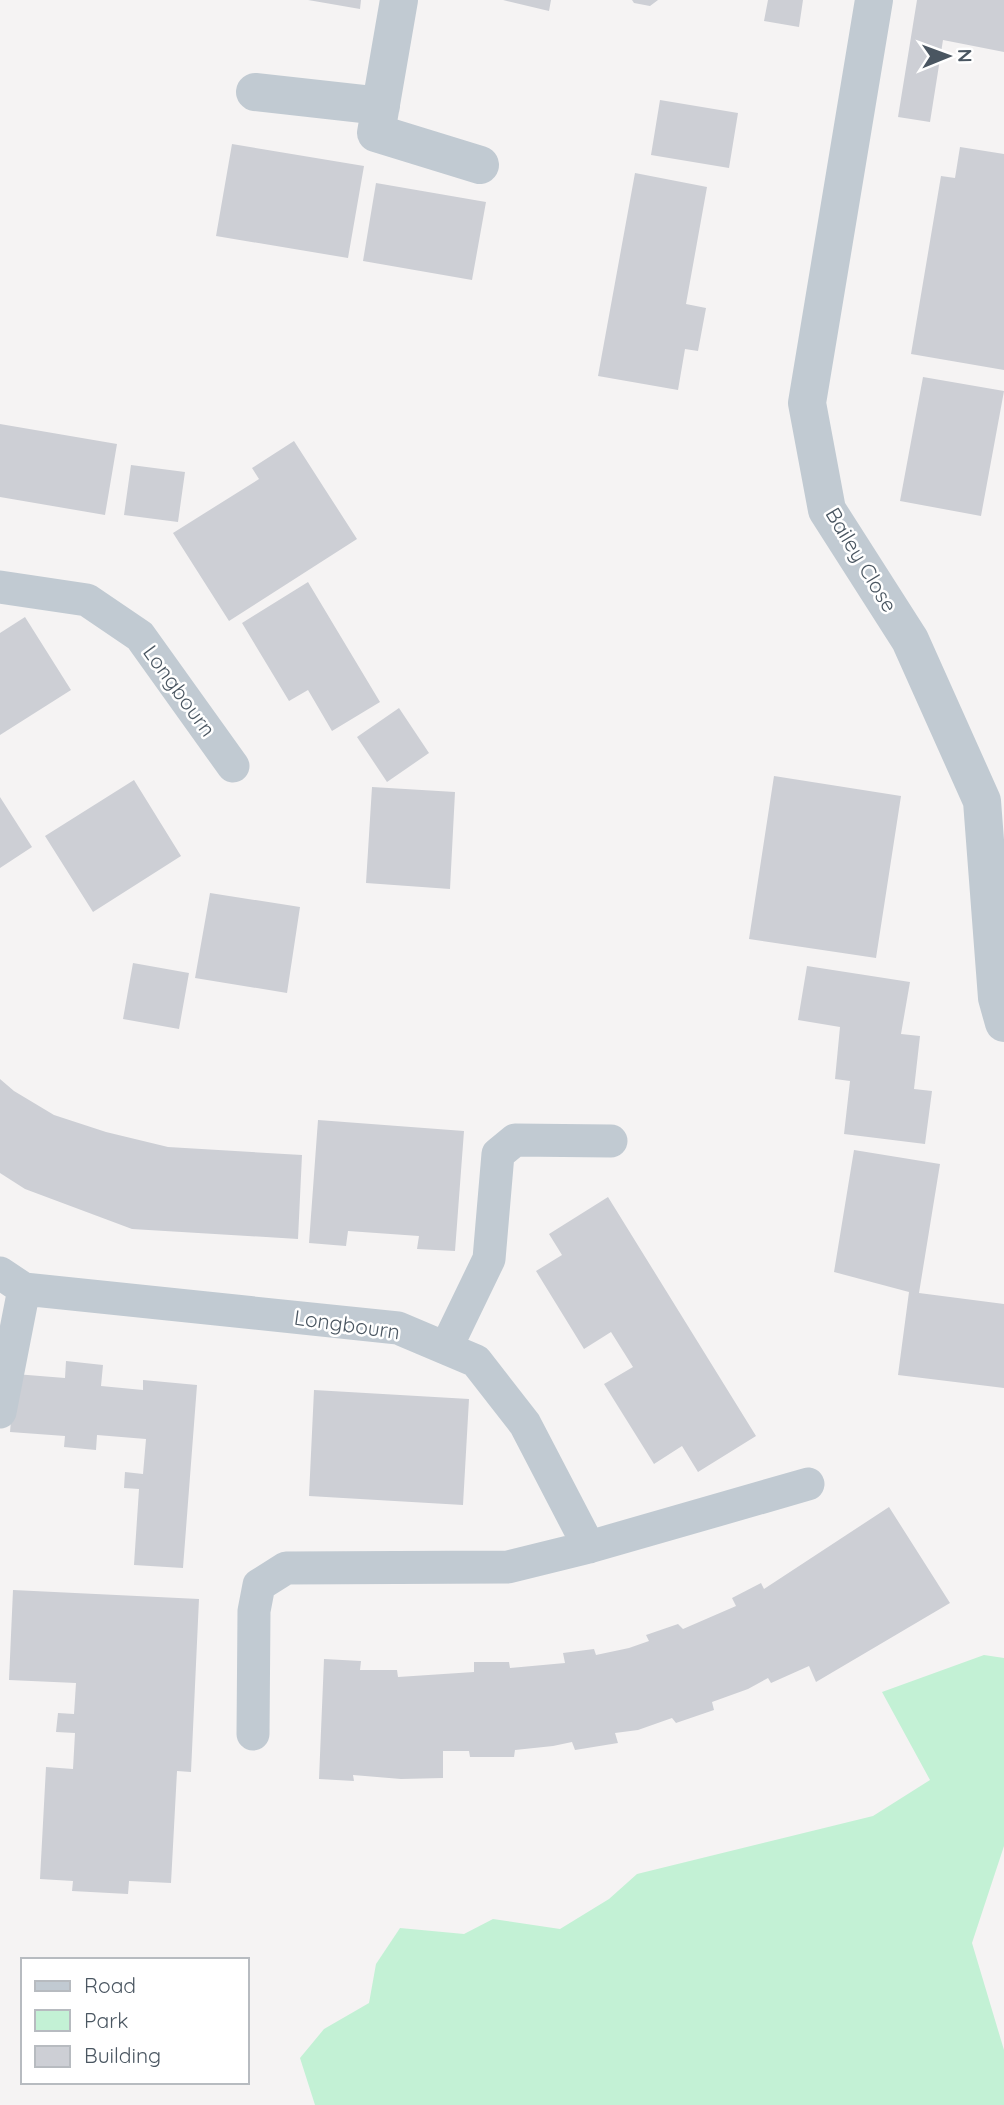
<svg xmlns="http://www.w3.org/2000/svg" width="1004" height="2105" font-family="Quicksand,sans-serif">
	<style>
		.green { fill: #c3f1d5 }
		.building { fill: #cdcfd5 }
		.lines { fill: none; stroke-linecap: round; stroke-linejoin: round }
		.service { stroke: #c1cad2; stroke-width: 33 }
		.minor { stroke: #c1cad2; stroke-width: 38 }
		.labels { text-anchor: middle; stroke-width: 5; stroke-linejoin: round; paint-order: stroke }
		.street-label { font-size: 21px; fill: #4a5661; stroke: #fff }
	</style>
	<rect width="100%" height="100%" fill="#f5f3f3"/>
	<path class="green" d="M 984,1655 L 1004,1658 L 1004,1846 L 972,1943 L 1004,2050 L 1004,2105 L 315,2105 L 300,2058 L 324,2029 L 369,2003 L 376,1964 L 400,1928 L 464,1934 L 493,1919 L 560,1929 L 609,1899 L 637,1874 L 873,1816 L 930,1780 L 882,1692 Z"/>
	<path class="building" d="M 308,0 L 361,0 L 360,9 Z
		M 503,0 L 551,0 L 549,11 Z
		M 632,0 L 658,0 L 650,6 L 634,3 Z
		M 768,0 L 803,0 L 799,27 L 764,21 Z
		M 917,0 L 1004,0 L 1004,52 L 943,40 L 930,122 L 898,117 Z
		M 660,100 L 738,113 L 729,168 L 651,155 Z
		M 232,144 L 364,166 L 348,258 L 216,236 Z
		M 960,147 L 1004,154 L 1004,370 L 911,354 L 941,176 L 955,178 Z
		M 635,173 L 707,187 L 686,304 L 706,308 L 698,351 L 685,349 L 678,390 L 598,376 Z
		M 376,183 L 486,202 L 472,280 L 363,261 Z
		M 923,377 L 1004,391 L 981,516 L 900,501 Z
		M 0,424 L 117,444 L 105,515 L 0,497 Z
		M 294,441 L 357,539 L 229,621 L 173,533 L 259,479 L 252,468 Z
		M 131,465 L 185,472 L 178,522 L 124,515 Z
		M 308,582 L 380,702 L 332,731 L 308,690 L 289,701 L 242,623 Z
		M 25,617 L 71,690 L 0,735 L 0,633 Z
		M 399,708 L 429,753 L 387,782 L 357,737 Z
		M 774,776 L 901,796 L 876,958 L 749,939 Z
		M 134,780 L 181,856 L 93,912 L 45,836 Z
		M 372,787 L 455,792 L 450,889 L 366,883 Z
		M 0,797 L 32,847 L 0,868 Z
		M 210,893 L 300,907 L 287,993 L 195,978 Z
		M 133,963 L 189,973 L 179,1029 L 123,1019 Z
		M 807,966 L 910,982 L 901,1034 L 920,1036 L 914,1089 L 932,1091 L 925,1144 L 844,1134 L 850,1081 L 835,1079 L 840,1027 L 798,1020 Z
		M 0,1079 L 14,1091 L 54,1115 L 106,1132 L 168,1147 L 302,1155 L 298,1239 L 132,1229 L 25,1189 L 0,1173 Z
		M 318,1120 L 464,1131 L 455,1251 L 417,1249 L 419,1236 L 348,1231 L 346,1246 L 309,1243 Z
		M 854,1150 L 940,1164 L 919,1293 L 1004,1304 L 1004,1388 L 898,1375 L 909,1292 L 834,1272 Z
		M 608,1197 L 756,1436 L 698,1472 L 682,1446 L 654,1464 L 604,1384 L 633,1367 L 611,1332 L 584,1349 L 536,1271 L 562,1255 L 549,1234 Z
		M 66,1361 L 103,1365 L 101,1386 L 143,1390 L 143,1380 L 197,1385 L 183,1568 L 134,1565 L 139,1489 L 124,1488 L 125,1472 L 143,1474 L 146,1439 L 97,1435 L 96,1450 L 64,1447 L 65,1436 L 10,1432 L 15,1374 L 65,1378 Z
		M 314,1390 L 469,1399 L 463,1505 L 309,1496 Z
		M 889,1507 L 950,1603 L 816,1682 L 809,1666 L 771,1683 L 768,1678 L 748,1689 L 712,1702 L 714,1710 L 676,1723 L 672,1718 L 638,1730 L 615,1733 L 618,1743 L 575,1750 L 572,1742 L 553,1746 L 515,1750 L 514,1757 L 470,1757 L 469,1751 L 443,1751 L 443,1778 L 401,1779 L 353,1775 L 354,1781 L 319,1779 L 324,1659 L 361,1661 L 360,1670 L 397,1670 L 398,1677 L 474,1672 L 474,1662 L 509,1662 L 510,1668 L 565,1663 L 563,1653 L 594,1649 L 596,1655 L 629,1648 L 649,1641 L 646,1635 L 678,1624 L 683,1629 L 736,1606 L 732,1598 L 761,1583 L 764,1589 Z
		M 13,1590 L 199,1599 L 191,1772 L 177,1771 L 171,1883 L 129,1881 L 128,1894 L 72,1891 L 73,1881 L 40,1879 L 46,1767 L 73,1769 L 75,1733 L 56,1732 L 58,1713 L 74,1714 L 76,1683 L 9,1680 Z"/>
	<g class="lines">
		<path class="service" d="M 0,587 L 87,600 L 140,636 L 233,766
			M 0,1273 L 24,1289 L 398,1328 L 476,1361 L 525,1424 L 589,1547
			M 446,1348 L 489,1259 L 498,1154 L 515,1140 L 611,1141
			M 0,1412 L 24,1289
			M 253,1734 L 254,1611 L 259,1585 L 286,1568 L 508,1567 L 589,1547 L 808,1484"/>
		<path class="minor" d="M 399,0 L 376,133 L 480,165
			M 874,0 L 807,403 L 827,510 L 910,640 L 982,801 L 997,998 L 1004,1023
			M 255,92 L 381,106"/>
	</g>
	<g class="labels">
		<g class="street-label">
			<text transform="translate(861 560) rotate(59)" y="7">Bailey Close</text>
			<text transform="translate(179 691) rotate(54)" y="7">Longbourn</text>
			<text transform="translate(347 1325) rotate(8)" y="7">Longbourn</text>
		</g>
	</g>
	<rect x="21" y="1958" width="228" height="126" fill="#ffffff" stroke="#b7bbc0" stroke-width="2"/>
	<rect x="35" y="1981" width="35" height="10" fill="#c1cad2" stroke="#b7bbc0" stroke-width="2"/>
	<text x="84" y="1993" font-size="21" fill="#4a5661">Road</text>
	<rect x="35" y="2010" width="35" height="21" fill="#c3f1d5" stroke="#b7bbc0" stroke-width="2"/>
	<text x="84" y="2028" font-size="21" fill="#4a5661">Park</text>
	<rect x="35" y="2046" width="35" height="21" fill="#cdcfd5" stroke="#b7bbc0" stroke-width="2"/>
	<text x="84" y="2063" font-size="21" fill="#4a5661">Building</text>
	<g transform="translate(948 56) rotate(89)" stroke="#ffffff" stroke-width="5" paint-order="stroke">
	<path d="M0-5L12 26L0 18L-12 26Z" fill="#4a5661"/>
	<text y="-10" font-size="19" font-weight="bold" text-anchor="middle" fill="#4a5661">N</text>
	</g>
</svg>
